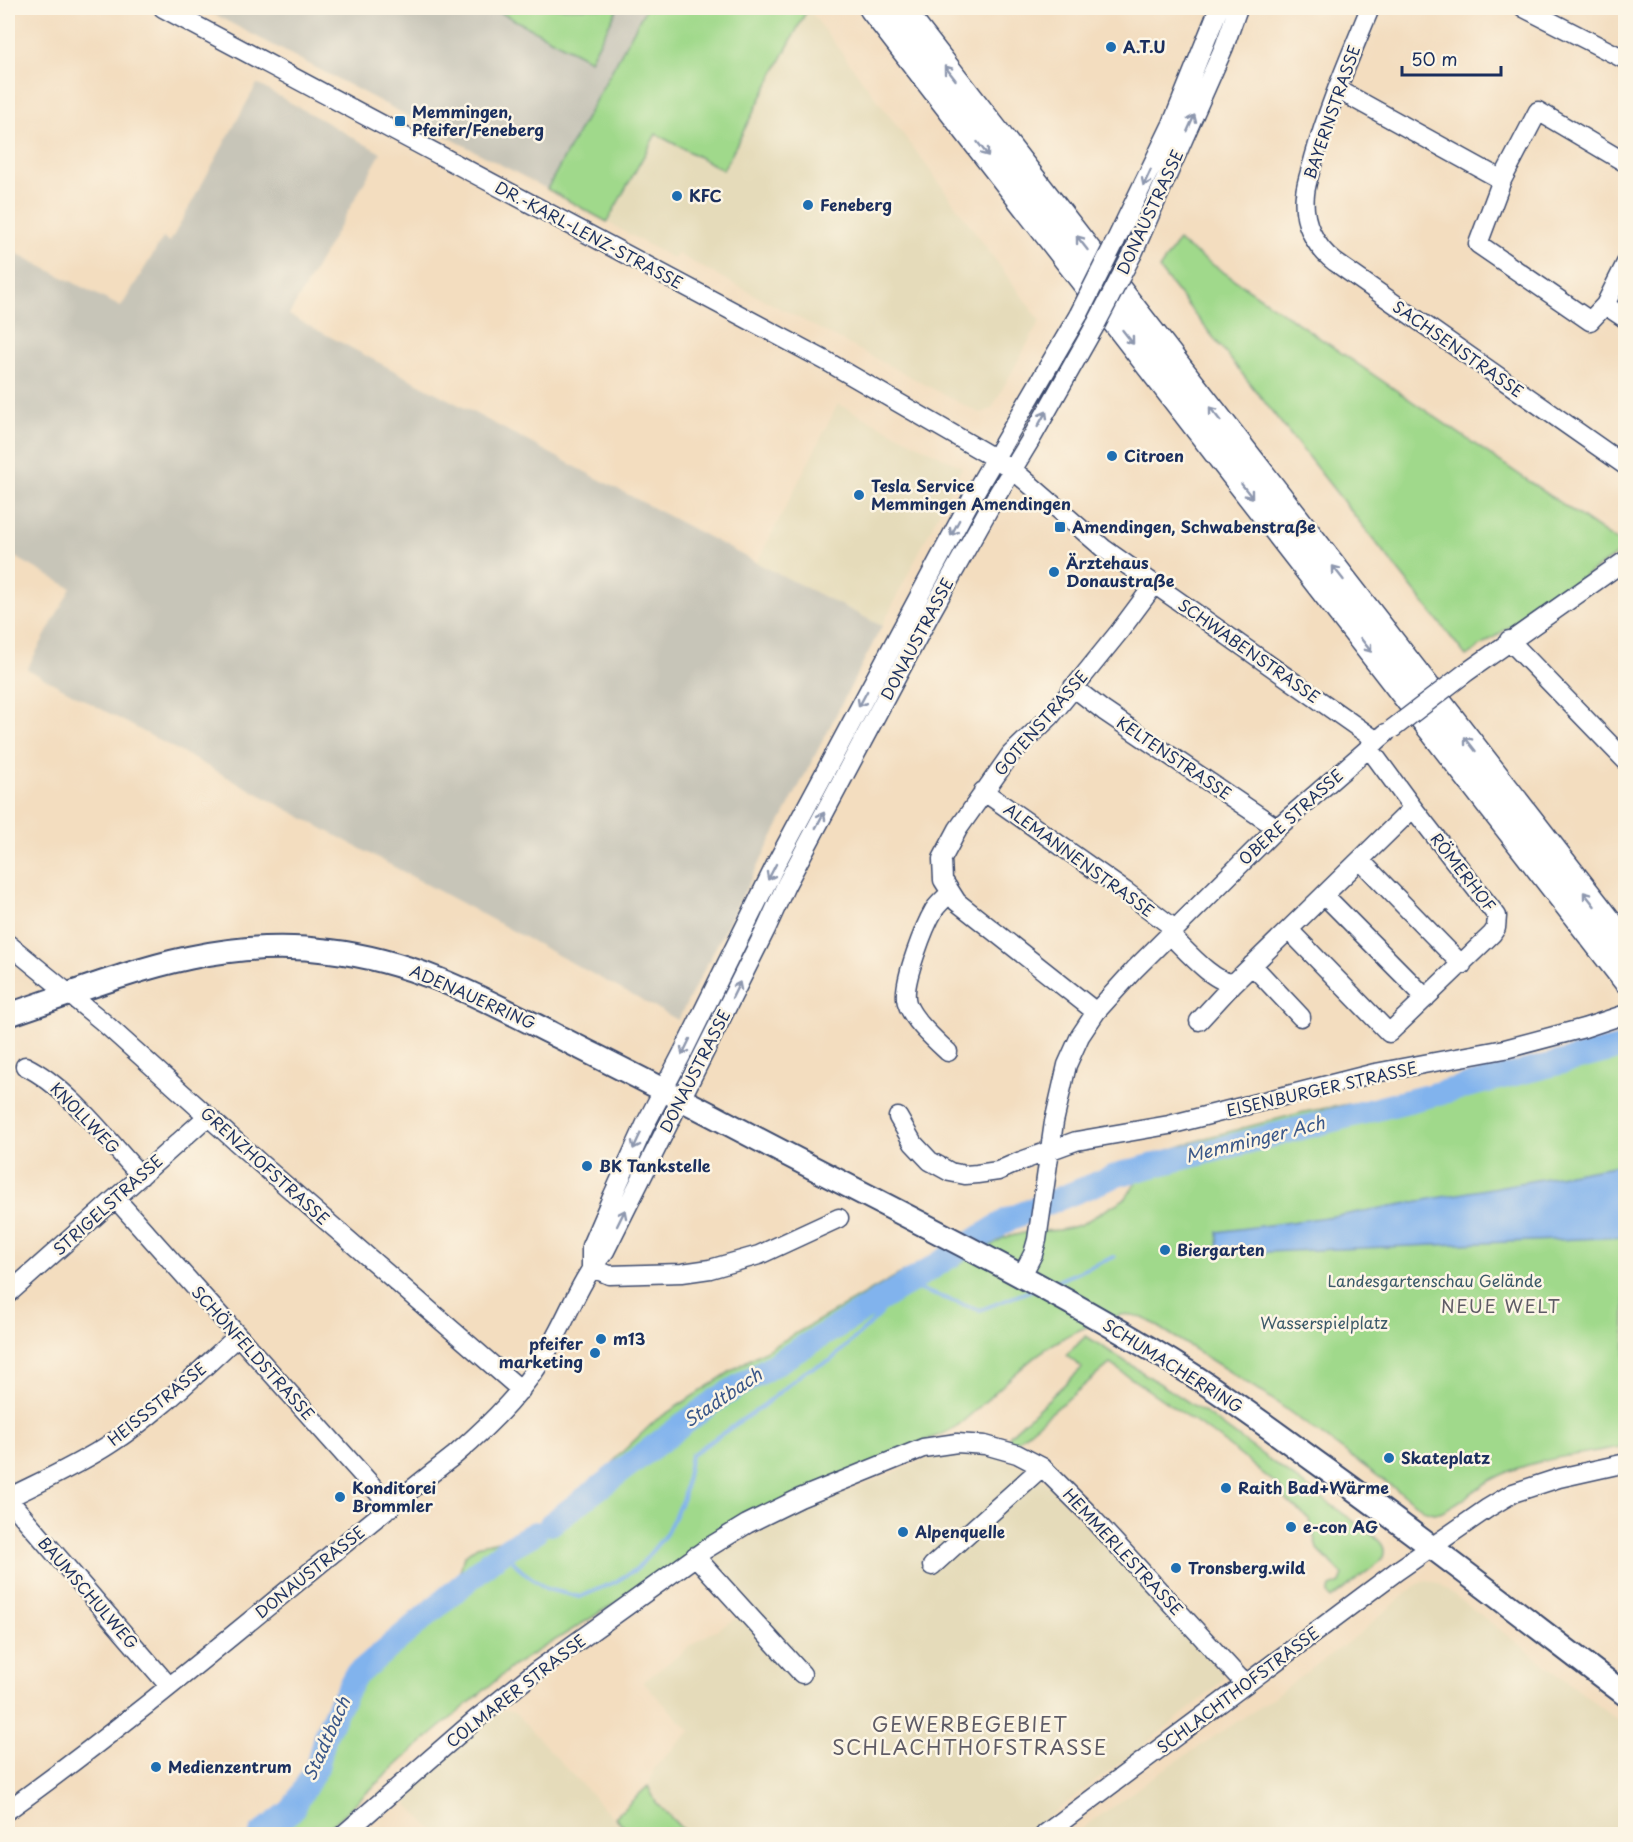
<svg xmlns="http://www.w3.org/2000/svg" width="1633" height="1842" font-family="'Playpen Sans',sans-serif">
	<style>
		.built { fill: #e5dbba }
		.industrial { fill: #c7c5b8 }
		.green { fill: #a0d98b; stroke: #5e8474; stroke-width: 1.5 }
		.water { fill: #81b3ed; stroke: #4e71a6; stroke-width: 1.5 }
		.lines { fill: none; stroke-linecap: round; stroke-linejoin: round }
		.stream { stroke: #81b3ed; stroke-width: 4 }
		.river { stroke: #81b3ed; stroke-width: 24 }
		.minor-casing { stroke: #3b496d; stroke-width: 21 }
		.major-casing { stroke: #3b496d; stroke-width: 26 }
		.highway-casing { stroke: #3b496d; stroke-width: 30 }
		.minor { stroke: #fff; stroke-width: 18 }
		.major { stroke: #fff; stroke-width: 22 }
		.highway { stroke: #fff; stroke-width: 27 }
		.minor-bridge-casing { stroke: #3b496d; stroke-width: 21; stroke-linecap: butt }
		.minor-bridge { stroke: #fff; stroke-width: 18 }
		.oneway { stroke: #8d97ae }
		.poi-dot { fill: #1f6fb2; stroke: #fcf5e5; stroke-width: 2 }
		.labels { text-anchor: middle; stroke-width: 5; stroke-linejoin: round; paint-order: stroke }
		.poi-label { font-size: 16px; font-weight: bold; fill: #1b2f5e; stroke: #fcf5e5; text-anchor: start }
		.street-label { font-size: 16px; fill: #1b2f5e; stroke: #fcf5e5 }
		.park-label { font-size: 16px; fill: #3c5a69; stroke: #fcf5e5 }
		.water-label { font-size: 18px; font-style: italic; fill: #3a5789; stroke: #fcf5e5 }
		.neighbourhood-label { font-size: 18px; letter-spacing: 1.5px; fill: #5f5c66; stroke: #fcf5e5 }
		.quarter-label { font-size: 20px; letter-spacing: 1.5px; fill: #5f5c66; stroke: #fcf5e5 }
	</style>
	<rect width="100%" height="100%" fill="#fcf5e5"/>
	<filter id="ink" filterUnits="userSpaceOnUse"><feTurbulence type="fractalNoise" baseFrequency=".0167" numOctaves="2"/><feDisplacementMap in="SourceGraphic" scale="12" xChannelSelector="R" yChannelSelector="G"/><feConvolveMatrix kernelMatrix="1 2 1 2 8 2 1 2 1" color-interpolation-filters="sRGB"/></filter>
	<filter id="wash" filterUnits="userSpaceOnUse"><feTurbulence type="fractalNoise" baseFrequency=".008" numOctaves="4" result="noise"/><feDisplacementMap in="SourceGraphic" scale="24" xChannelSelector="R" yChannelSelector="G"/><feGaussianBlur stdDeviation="1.35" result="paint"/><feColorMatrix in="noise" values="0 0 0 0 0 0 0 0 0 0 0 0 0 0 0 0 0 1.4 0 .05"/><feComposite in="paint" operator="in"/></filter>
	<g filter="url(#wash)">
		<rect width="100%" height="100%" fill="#f3ddbf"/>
		<path class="built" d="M 807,10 L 814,16 L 924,162 L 1040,321 L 992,408 L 985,412 L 979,413 L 681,256 L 678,253 L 674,259 L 607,222 L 656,133 L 723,170 Z
			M 838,404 L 962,467 L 882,626 L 757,563 Z
			M 955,1453 L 982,1454 L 1001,1458 L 1033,1472 L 1045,1482 L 1180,1625 L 1223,1674 L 1223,1679 L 1213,1690 L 1144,1745 L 1025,1834 L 690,1834 L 658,1801 L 649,1785 L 654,1768 L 690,1731 L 643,1682 L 700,1639 L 746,1613 L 749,1604 L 713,1557 L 789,1516 L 928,1458 Z
			M 1426,1580 L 1438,1583 L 1465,1603 L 1625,1726 L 1625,1834 L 1075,1834 L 1160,1772 L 1255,1710 L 1359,1634 L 1415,1586 Z
			M 506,1710 L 515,1713 L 628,1834 L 437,1834 L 407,1804 L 405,1798 L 407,1791 L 499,1712 Z"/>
		<path class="industrial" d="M 202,8 L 646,8 L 547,189 Z
			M 257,84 L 381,153 L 289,315 L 757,563 L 882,626 L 678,1020 L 27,669 L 71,588 L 8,553 L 8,249 L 121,307 L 163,238 L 170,242 Z"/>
		<path class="green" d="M 492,8 L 618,8 L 590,60 Z
			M 646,8 L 805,8 L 807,10 L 723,170 L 656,134 L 607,222 L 547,189 Z
			M 1178,241 L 1625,547 L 1625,549 L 1466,656 L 1159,269 Z
			M 1625,1042 L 1625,1446 C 1580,1455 1532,1458 1491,1480 C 1478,1487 1448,1512 1435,1513 C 1434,1513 1427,1511 1426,1511 L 1265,1394 L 1151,1322 C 1127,1309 1118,1315 1094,1324 C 1035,1345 1008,1384 962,1422 C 949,1433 932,1438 916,1444 L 635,1591 L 513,1666 L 412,1751 L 322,1834 L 270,1834 L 298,1809 L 305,1798 L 328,1707 L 345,1676 L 368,1653 L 456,1587 L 464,1556 L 477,1546 L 502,1540 L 554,1516 L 605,1475 L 617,1457 L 656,1420 L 742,1364 L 900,1274 L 927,1264 L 958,1265 L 1003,1238 L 1028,1232 L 1059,1230 L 1080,1225 L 1126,1198 L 1140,1176 L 1161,1153 L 1209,1137 L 1304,1112 L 1481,1081 L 1580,1061 Z
			M 1086,1336 L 1204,1412 L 1367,1531 C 1378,1539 1390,1547 1381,1561 L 1331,1599 L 1328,1594 L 1330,1587 L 1340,1583 L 1343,1575 L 1317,1549 L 1310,1520 L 1281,1495 L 1281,1488 L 1220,1439 L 1110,1364 L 1016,1442 L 1012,1441 L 1009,1439 L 1010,1435 L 1082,1368 L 1066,1355 Z
			M 648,1786 L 656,1802 L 687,1834 L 631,1834 L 615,1817 Z"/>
		<path class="water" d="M 1625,1164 L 1625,1237 L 1219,1254 L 1218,1232 L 1348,1214 Z"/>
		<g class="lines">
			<path class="stream" d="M 1050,1284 L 1114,1257
				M 905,1285 L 980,1310 L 1032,1290
				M 504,1551 L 522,1571 L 547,1589 L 580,1597 L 615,1582 L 638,1568 L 666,1534 L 683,1498 L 691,1455 L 764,1405 L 805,1371 L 830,1361 L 881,1314 L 886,1297"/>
			<path class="river" d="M 551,1524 L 714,1401 L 905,1285 L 1009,1219 L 1120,1174 L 1626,1046
				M 261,1834 L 292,1810 L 317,1767 L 325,1736 L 338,1707 L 355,1676 L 488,1563 L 508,1548 L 535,1533"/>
		</g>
	</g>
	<g filter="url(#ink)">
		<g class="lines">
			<defs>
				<path id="minor" d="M 163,8 L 828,362 L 994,458 L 1012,469 L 1103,548 L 1377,741
					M 1370,8 C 1350,57 1328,107 1314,158 C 1311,170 1306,182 1305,194 C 1302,221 1314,246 1335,262 L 1626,466
					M 1524,8 L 1626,60
					M 1337,89 L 1502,180
					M 1626,163 L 1538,111 L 1502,180 L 1478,244 L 1590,321 L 1605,305 L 1626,319
					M 1115,242 L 1172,124 L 1219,8
					M 1133,253 L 1224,47 L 1238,8
					M 1605,305 L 1626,263
					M 1509,640 L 1626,761
					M 1464,674 L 1626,560
					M 1073,687 L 1104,711 L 1277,828
					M 983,791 L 1125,891 L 1175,929
					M 1360,860 L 1462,965
					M 1324,895 L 1426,998
					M 1289,930 L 1389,1033 L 1492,934 L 1496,928 L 1497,916 L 1413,808
					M 1169,934 C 1184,948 1214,984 1234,983 L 1413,808 L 1369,748
					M 8,944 L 102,1021 L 261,1164 L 521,1390
					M 1252,965 L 1301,1017
					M 1096,1012 L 957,902 L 943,880 L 942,859 L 958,829 L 1011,754 L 1050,717 L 1119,632 L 1154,585
					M 1199,1021 L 1234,983
					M 948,1052 C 936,1041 907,1015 906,998 C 904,979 924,927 934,910 C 938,904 945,898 950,893
					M 25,1066 C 68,1087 108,1141 141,1176
					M 898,1117 L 913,1143 L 930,1161 L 950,1172 L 965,1175 L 977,1174 L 998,1171 L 1021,1161 L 1076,1141 L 1169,1125 L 1375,1073 L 1505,1049 L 1584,1028 L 1626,1014
					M 116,1199 L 391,1507
					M 591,1267 L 591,1246 L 613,1195 L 646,1123 L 683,1052 L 778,860 L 975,492 L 1079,314
					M 591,1267 L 609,1275 L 682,1273 L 710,1269 L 759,1255 L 839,1218
					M 1021,1277 L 1033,1254 L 1037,1240 L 1054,1122 L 1067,1065 L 1080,1036 L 1096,1012 L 1135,969 L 1277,828 L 1386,733
					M 8,1294 L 208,1116
					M 8,1498 C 42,1481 78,1465 110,1444 C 157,1414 197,1373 238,1336
					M 8,1499 L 169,1686
					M 695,1556 L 802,1674
					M 932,1566 L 1042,1467
					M 8,1810 C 163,1699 305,1572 455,1455 C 493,1422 528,1387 552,1343 C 570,1312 581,1278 605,1251 L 766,929 L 786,885 L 929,616 L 991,505 L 1031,439 L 1096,324
					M 344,1834 L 474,1721 L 531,1675 L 706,1549 L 747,1524 L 800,1498 L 923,1448 L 957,1443 L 985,1445 L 1017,1454 L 1042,1467 L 1086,1511 L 1245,1684
					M 1045,1834 L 1397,1571 L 1488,1508 L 1513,1493 L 1559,1478 L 1626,1463"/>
				<path id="major" d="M 8,1015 C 116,979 212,935 330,951 C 414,961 478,996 553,1034 C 610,1063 668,1092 725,1122 C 880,1204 1039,1279 1188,1372 C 1232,1400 1274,1431 1316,1462 C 1421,1537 1523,1617 1626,1695"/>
				<path id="highway" d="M 873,8 L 1626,979
					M 899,8 L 1626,945"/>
			</defs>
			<use href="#minor" class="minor-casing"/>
			<use href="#major" class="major-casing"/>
			<use href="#highway" class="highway-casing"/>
			<use href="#minor" class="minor"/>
			<use href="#major" class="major"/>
			<use href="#highway" class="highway"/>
			<defs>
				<path id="minor-bridge" d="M 1079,314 L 1115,242
					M 1096,324 L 1133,253
					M 1392,729 L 1464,674"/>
			</defs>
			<use href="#minor-bridge" class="minor-bridge-casing"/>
			<use href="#minor-bridge" class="minor-bridge"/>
		</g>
		<defs><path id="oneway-shaft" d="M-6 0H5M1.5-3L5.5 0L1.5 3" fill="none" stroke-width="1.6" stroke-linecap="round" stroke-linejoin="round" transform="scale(1.5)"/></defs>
		<g class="oneway">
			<use href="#oneway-shaft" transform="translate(950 73) rotate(-128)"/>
			<use href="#oneway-shaft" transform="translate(1191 123) rotate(-66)"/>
			<use href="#oneway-shaft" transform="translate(983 149) rotate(52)"/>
			<use href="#oneway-shaft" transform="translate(1147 178) rotate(115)"/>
			<use href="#oneway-shaft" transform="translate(1082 243) rotate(-128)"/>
			<use href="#oneway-shaft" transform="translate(1128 337) rotate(52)"/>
			<use href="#oneway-shaft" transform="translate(1215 414) rotate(-128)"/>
			<use href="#oneway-shaft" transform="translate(1042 419) rotate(-61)"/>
			<use href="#oneway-shaft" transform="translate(1247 491) rotate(52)"/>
			<use href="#oneway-shaft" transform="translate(955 528) rotate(118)"/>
			<use href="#oneway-shaft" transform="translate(1338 573) rotate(-128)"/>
			<use href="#oneway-shaft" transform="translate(1366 645) rotate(52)"/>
			<use href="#oneway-shaft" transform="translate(863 699) rotate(118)"/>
			<use href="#oneway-shaft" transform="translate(1470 744) rotate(-128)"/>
			<use href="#oneway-shaft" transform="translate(820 820) rotate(-62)"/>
			<use href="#oneway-shaft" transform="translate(772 872) rotate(117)"/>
			<use href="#oneway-shaft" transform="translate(1589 899) rotate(-128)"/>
			<use href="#oneway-shaft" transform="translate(736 990) rotate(-64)"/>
			<use href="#oneway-shaft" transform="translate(686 1047) rotate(116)"/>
			<use href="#oneway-shaft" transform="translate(637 1141) rotate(115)"/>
			<use href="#oneway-shaft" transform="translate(621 1218) rotate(-64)"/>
		</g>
	</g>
	<g class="poi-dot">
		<circle cx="1111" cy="47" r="6"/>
		<rect x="394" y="115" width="12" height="12" rx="3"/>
		<circle cx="677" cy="196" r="6"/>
		<circle cx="808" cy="205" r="6"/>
		<circle cx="1112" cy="456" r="6"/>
		<circle cx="859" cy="495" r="6"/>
		<rect x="1054" y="521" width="12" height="12" rx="3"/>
		<circle cx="1054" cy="572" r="6"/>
		<circle cx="587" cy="1166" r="6"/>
		<circle cx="1165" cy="1250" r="6"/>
		<circle cx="601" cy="1339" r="6"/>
		<circle cx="595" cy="1353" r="6"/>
		<circle cx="1389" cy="1458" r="6"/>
		<circle cx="1226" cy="1488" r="6"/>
		<circle cx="340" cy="1497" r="6"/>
		<circle cx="1291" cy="1527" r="6"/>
		<circle cx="903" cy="1532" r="6"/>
		<circle cx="1176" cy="1568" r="6"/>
		<circle cx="156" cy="1767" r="6"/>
	</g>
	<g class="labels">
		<g class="poi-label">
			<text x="1123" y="53">A.T.U</text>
			<text x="412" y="118">Memmingen,<tspan x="412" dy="18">Pfeifer/Feneberg</tspan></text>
			<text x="689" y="202">KFC</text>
			<text x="820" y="211">Feneberg</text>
			<text x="1124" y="462">Citroen</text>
			<text x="871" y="492">Tesla Service<tspan x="871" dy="18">Memmingen Amendingen</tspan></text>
			<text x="1072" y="533">Amendingen, Schwabenstraße</text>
			<text x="1066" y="569">Ärztehaus<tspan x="1066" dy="18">Donaustraße</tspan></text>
			<text x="599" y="1172">BK Tankstelle</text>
			<text x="1177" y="1256">Biergarten</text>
			<text x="613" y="1345">m13</text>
			<text x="583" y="1350" text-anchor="end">pfeifer<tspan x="583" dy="18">marketing</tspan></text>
			<text x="1401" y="1464">Skateplatz</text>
			<text x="352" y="1494">Konditorei<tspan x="352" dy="18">Brommler</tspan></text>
			<text x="1238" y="1494">Raith Bad+Wärme</text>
			<text x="1303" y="1533">e-con AG</text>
			<text x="915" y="1538">Alpenquelle</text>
			<text x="1188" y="1574">Tronsberg.wild</text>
			<text x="168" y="1773">Medienzentrum</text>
		</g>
		<g class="street-label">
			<text transform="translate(1332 112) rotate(-71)" y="6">BAYERNSTRASSE</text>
			<text transform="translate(1150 212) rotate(-65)" y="6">DONAUSTRASSE</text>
			<text transform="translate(589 235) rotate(28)" y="6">DR.-KARL-LENZ-STRASSE</text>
			<text transform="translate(1458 349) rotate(35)" y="6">SACHSENSTRASSE</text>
			<text transform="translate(917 639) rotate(-62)" y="6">DONAUSTRASSE</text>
			<text transform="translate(1249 651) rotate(35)" y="6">SCHWABENSTRASSE</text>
			<text transform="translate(1041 723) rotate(-49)" y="6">GOTENSTRASSE</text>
			<text transform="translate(1174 758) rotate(34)" y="6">KELTENSTRASSE</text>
			<text transform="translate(1291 817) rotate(-42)" y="6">OBERE STRASSE</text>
			<text transform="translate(1079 860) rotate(36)" y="6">ALEMANNENSTRASSE</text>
			<text transform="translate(1463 872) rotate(52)" y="6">RÖMERHOF</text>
			<text transform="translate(473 997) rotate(24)" y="6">ADENAUERRING</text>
			<text transform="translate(695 1071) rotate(-63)" y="6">DONAUSTRASSE</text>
			<text transform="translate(1322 1089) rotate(-13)" y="6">EISENBURGER STRASSE</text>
			<text transform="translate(85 1118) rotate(46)" y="6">KNOLLWEG</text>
			<text transform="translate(265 1166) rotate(42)" y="6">GRENZHOFSTRASSE</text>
			<text transform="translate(108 1205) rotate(-42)" y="6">STRIGELSTRASSE</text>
			<text transform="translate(253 1353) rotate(48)" y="6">SCHÖNFELDSTRASSE</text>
			<text transform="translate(1173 1366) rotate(32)" y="6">SCHUMACHERRING</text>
			<text transform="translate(157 1404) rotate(-39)" y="6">HEISSSTRASSE</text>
			<text transform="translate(1123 1552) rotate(47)" y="6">HEMMERLESTRASSE</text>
			<text transform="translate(310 1572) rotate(-39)" y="6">DONAUSTRASSE</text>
			<text transform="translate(88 1593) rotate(49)" y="6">BAUMSCHULWEG</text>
			<text transform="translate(1238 1690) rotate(-37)" y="6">SCHLACHTHOFSTRASSE</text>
			<text transform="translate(516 1691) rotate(-38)" y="6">COLMARER STRASSE</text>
		</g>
		<g class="park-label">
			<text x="1435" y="1287">Landesgartenschau Gelände</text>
			<text x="1324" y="1329">Wasserspielplatz</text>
		</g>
		<g class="water-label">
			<text transform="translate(1255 1140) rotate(-14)" y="6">Memminger Ach</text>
			<text transform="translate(723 1398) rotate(-34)" y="6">Stadtbach</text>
			<text transform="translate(327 1739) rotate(-66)" y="6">Stadtbach</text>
		</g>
		<g class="neighbourhood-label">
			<text x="1501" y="1313">NEUE WELT</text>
		</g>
		<g class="quarter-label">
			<text x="970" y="1732">GEWERBEGEBIET<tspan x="970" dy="23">SCHLACHTHOFSTRASSE</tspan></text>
		</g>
	</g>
	<rect width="1633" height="1842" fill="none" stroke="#fcf5e5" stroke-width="30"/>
	<path d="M1402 66v9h99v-9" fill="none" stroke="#1b2f5e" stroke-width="3"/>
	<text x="1411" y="66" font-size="18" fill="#1b2f5e" stroke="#fcf5e5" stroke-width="4.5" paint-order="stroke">50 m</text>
</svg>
